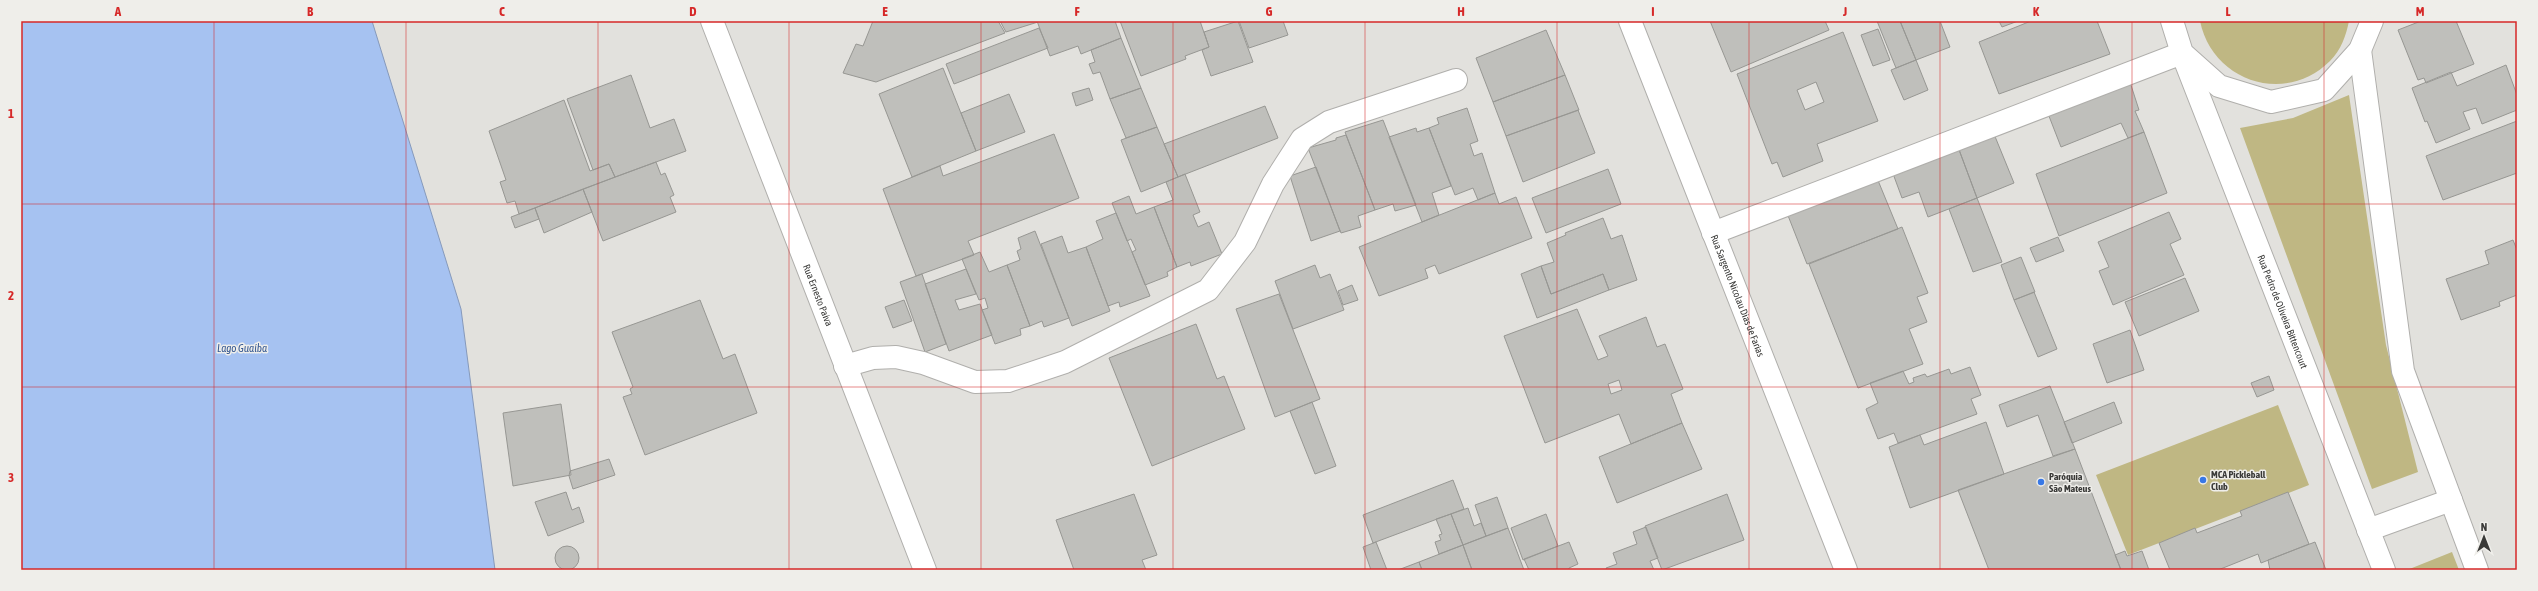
<svg xmlns="http://www.w3.org/2000/svg" width="2538" height="591" font-family="'Asap Condensed',sans-serif">
	<style>
		.green { fill: #bfb783 }
		.water { fill: #a6c2f1; stroke: #8699ba }
		.building { fill: #bfbfbb; stroke: #979793; fill-rule: evenodd }
		.lines { fill: none; stroke-linecap: round; stroke-linejoin: round }
		.street-casing { stroke: #b0afac; stroke-width: 24 }
		.secondary-casing { stroke: #b0afac; stroke-width: 24 }
		.street { stroke: #fff; stroke-width: 22 }
		.secondary { stroke: #fff; stroke-width: 22 }
		.grid { fill: none; stroke: #d62828; stroke-width: 1; stroke-opacity: 0.55 }
		.poi-dot { fill: #3878e6; stroke: #efeeea; stroke-width: 1.5 }
		.labels { text-anchor: middle; stroke-width: 3; stroke-linejoin: round; paint-order: stroke }
		.street-label { font-size: 10px; fill: #3a3a38; stroke: #efeeea }
		.poi-label { font-size: 10px; font-weight: bold; fill: #3a3a38; stroke: #efeeea; text-anchor: start }
		.water-label { font-size: 11px; font-style: italic; fill: #345791; stroke: #efeeea }
		.neatline { fill: none; stroke: #d62828; stroke-width: 1.5 }
		.grid-label { font-size: 13px; text-anchor: middle; font-weight: bold; fill: #d62828 }
	</style>
	<rect width="100%" height="100%" fill="#e2e1dd"/>
	<path class="green" d="M 2200,21 L 2349,21 C 2346,36 2341,50 2330,61 C 2285,106 2212,81 2200,21 Z
		M 2349,95 L 2386,345 L 2418,472 L 2372,489 L 2240,128 L 2293,118 Z
		M 2278,405 L 2309,485 L 2128,555 L 2096,475 Z
		M 2452,552 L 2459,570 L 2407,570 Z"/>
	<path class="water" d="M 21,21 L 372,21 L 461,309 L 495,570 L 21,570 Z"/>
	<path class="building" d="M 873,21 L 998,21 L 1005,33 L 876,82 L 843,73 L 856,44 L 863,46 Z
		M 1000,21 L 1037,21 L 1038,22 L 1006,32 Z
		M 1037,21 L 1115,21 L 1121,38 L 1081,54 L 1078,46 L 1050,56 Z
		M 1120,21 L 1200,21 L 1209,47 L 1185,56 L 1186,59 L 1141,76 Z
		M 1238,21 L 1253,62 L 1211,76 L 1202,50 L 1209,47 L 1204,32 Z
		M 1239,21 L 1283,21 L 1288,35 L 1249,48 Z
		M 1710,21 L 1825,21 L 1829,30 L 1731,72 Z
		M 1877,21 L 1900,21 L 1916,60 L 1896,68 Z
		M 1900,21 L 1940,21 L 1950,47 L 1916,60 Z
		M 1999,21 L 2018,21 L 2002,27 Z
		M 2031,21 L 2097,21 L 2110,54 L 1999,94 L 1979,42 Z
		M 2421,21 L 2456,21 L 2474,64 L 2426,83 L 2424,78 L 2418,80 L 2398,30 Z
		M 1039,28 L 1048,48 L 954,84 L 946,64 Z
		M 1878,29 L 1890,60 L 1873,66 L 1861,35 Z
		M 1546,30 L 1565,75 L 1493,102 L 1476,58 Z
		M 1843,32 L 1878,121 L 1817,144 L 1823,161 L 1783,177 L 1777,162 L 1772,164 L 1737,74 ZM 1816,82 L 1824,102 L 1805,110 L 1797,90 Z
		M 1121,38 L 1141,88 L 1110,99 L 1100,72 L 1093,74 L 1089,64 L 1095,62 L 1091,50 Z
		M 1916,60 L 1928,90 L 1904,100 L 1891,70 Z
		M 2506,65 L 2517,95 L 2517,110 L 2482,124 L 2476,108 L 2463,112 L 2470,129 L 2436,143 L 2427,121 L 2425,122 L 2412,88 L 2451,72 L 2457,86 Z
		M 943,68 L 976,151 L 912,177 L 879,94 Z
		M 631,75 L 650,128 L 674,119 L 686,151 L 615,177 L 609,164 L 593,170 L 567,99 Z
		M 1565,75 L 1579,110 L 1506,136 L 1493,102 Z
		M 2129,79 L 2139,110 L 2135,111 L 2144,132 L 2128,138 L 2121,123 L 2061,147 L 2047,111 Z
		M 1089,88 L 1093,100 L 1076,106 L 1072,93 Z
		M 1141,88 L 1157,127 L 1126,138 L 1110,99 Z
		M 1009,94 L 1025,132 L 976,151 L 961,113 Z
		M 564,100 L 590,171 L 609,164 L 615,177 L 519,214 L 515,201 L 507,203 L 500,182 L 506,180 L 489,131 Z
		M 1265,106 L 1278,138 L 1178,177 L 1164,144 Z
		M 1467,108 L 1478,141 L 1470,144 L 1474,156 L 1482,153 L 1495,193 L 1478,200 L 1473,188 L 1455,195 L 1429,128 L 1439,124 L 1437,118 Z
		M 1578,110 L 1595,153 L 1523,182 L 1506,136 Z
		M 1383,120 L 1416,205 L 1395,211 L 1393,204 L 1375,210 L 1345,132 Z
		M 2517,121 L 2517,173 L 2443,200 L 2426,156 Z
		M 1157,127 L 1178,177 L 1141,192 L 1121,140 Z
		M 1416,128 L 1417,132 L 1429,128 L 1451,186 L 1432,193 L 1439,215 L 1422,222 L 1389,137 Z
		M 2144,132 L 2167,193 L 2059,236 L 2036,174 Z
		M 1054,134 L 1079,198 L 968,241 L 974,255 L 916,276 L 883,189 L 940,166 L 943,176 Z
		M 1994,134 L 2014,183 L 1977,198 L 1958,147 Z
		M 1346,135 L 1375,210 L 1358,216 L 1361,227 L 1341,233 L 1308,148 L 1336,140 L 1336,138 Z
		M 1958,147 L 1977,198 L 1928,217 L 1919,192 L 1902,198 L 1892,171 Z
		M 656,162 L 661,175 L 665,173 L 674,195 L 670,197 L 676,212 L 603,241 L 583,189 Z
		M 1316,167 L 1340,231 L 1311,241 L 1290,176 Z
		M 1608,169 L 1621,204 L 1546,233 L 1532,198 Z
		M 1185,174 L 1200,212 L 1193,215 L 1198,227 L 1209,222 L 1222,254 L 1191,266 L 1190,262 L 1177,267 L 1154,207 L 1173,200 L 1166,182 Z
		M 1877,178 L 1898,229 L 1807,264 L 1787,213 Z
		M 583,189 L 592,212 L 544,233 L 535,208 Z
		M 1495,193 L 1499,204 L 1516,197 L 1532,238 L 1439,274 L 1435,265 L 1425,269 L 1428,278 L 1379,296 L 1359,247 Z
		M 1129,196 L 1136,214 L 1154,207 L 1177,267 L 1167,272 L 1168,276 L 1145,285 L 1132,252 L 1136,250 L 1131,239 L 1127,241 L 1112,203 Z
		M 1977,198 L 2002,262 L 1973,272 L 1949,209 Z
		M 535,208 L 539,219 L 515,228 L 511,217 Z
		M 2169,212 L 2181,239 L 2170,244 L 2184,275 L 2113,305 L 2099,271 L 2109,267 L 2098,242 Z
		M 1116,213 L 1150,296 L 1120,307 L 1119,302 L 1108,306 L 1086,247 L 1103,239 L 1096,221 Z
		M 1603,218 L 1611,239 L 1622,235 L 1637,280 L 1609,290 L 1603,274 L 1551,294 L 1541,266 L 1554,262 L 1547,243 L 1566,235 L 1565,233 Z
		M 1902,227 L 1928,293 L 1917,297 L 1927,322 L 1909,329 L 1923,364 L 1858,388 L 1809,264 Z
		M 1035,231 L 1069,318 L 1044,327 L 1042,321 L 1030,326 L 1007,265 L 1020,260 L 1017,251 L 1021,249 L 1018,238 Z
		M 1062,236 L 1068,253 L 1086,247 L 1110,311 L 1072,326 L 1041,244 Z
		M 2058,237 L 2064,251 L 2036,262 L 2030,248 Z
		M 2513,240 L 2517,250 L 2517,295 L 2499,302 L 2500,306 L 2461,320 L 2446,279 L 2489,264 L 2485,251 Z
		M 980,252 L 989,272 L 1007,265 L 1030,326 L 1020,329 L 1021,335 L 995,344 L 982,310 L 988,308 L 985,298 L 979,300 L 962,259 Z
		M 2021,257 L 2035,292 L 2014,300 L 2001,265 Z
		M 1315,265 L 1320,278 L 1330,274 L 1344,310 L 1293,329 L 1275,281 Z
		M 1541,266 L 1551,294 L 1603,274 L 1609,290 L 1537,318 L 1521,274 Z
		M 966,269 L 976,294 L 955,300 L 959,310 L 980,304 L 992,335 L 949,351 L 925,284 Z
		M 922,274 L 946,344 L 925,352 L 900,282 Z
		M 2185,278 L 2199,311 L 2139,336 L 2125,302 Z
		M 1352,285 L 1358,300 L 1343,305 L 1338,291 Z
		M 2034,292 L 2057,349 L 2038,357 L 2014,300 Z
		M 1279,294 L 1320,399 L 1275,417 L 1236,309 Z
		M 700,300 L 723,359 L 735,354 L 757,413 L 645,455 L 623,397 L 632,394 L 630,389 L 633,387 L 612,332 Z
		M 904,300 L 912,321 L 893,328 L 885,307 Z
		M 1577,309 L 1598,360 L 1608,356 L 1599,336 L 1646,317 L 1657,347 L 1665,344 L 1683,389 L 1671,394 L 1682,423 L 1631,444 L 1619,414 L 1545,443 L 1504,336 ZM 1619,380 L 1622,390 L 1611,394 L 1608,384 Z
		M 1196,324 L 1217,379 L 1224,376 L 1245,429 L 1152,466 L 1109,358 Z
		M 2130,330 L 2144,370 L 2107,383 L 2093,344 Z
		M 1970,367 L 1981,395 L 1971,399 L 1977,414 L 1898,443 L 1894,433 L 1878,439 L 1866,409 L 1878,403 L 1870,383 L 1903,371 L 1909,384 L 1914,382 L 1913,378 L 1925,374 L 1927,377 L 1949,369 L 1951,374 Z
		M 2269,376 L 2274,390 L 2257,397 L 2251,383 Z
		M 2050,386 L 2075,449 L 2053,456 L 2038,415 L 2007,427 L 1999,405 Z
		M 1312,402 L 1336,466 L 1315,474 L 1290,411 Z
		M 2114,402 L 2122,423 L 2072,443 L 2064,422 Z
		M 561,404 L 571,475 L 513,486 L 503,413 Z
		M 1986,422 L 2004,474 L 1910,508 L 1889,447 L 1920,435 L 1924,445 Z
		M 1682,423 L 1702,469 L 1617,503 L 1599,457 Z
		M 2075,449 L 2121,570 L 1989,570 L 1958,490 Z
		M 609,459 L 615,475 L 573,489 L 569,476 L 570,471 Z
		M 1453,480 L 1464,509 L 1373,543 L 1363,515 Z
		M 566,492 L 572,510 L 579,507 L 584,522 L 548,536 L 535,502 Z
		M 2288,492 L 2309,544 L 2261,563 L 2258,554 L 2218,570 L 2170,570 L 2159,543 L 2195,528 L 2197,533 L 2242,516 L 2240,511 Z
		M 1134,494 L 1157,555 L 1142,560 L 1146,570 L 1074,570 L 1056,520 Z
		M 1727,494 L 1744,540 L 1662,570 L 1645,526 Z
		M 1497,497 L 1508,528 L 1486,536 L 1475,505 Z
		M 1468,508 L 1474,526 L 1481,523 L 1486,536 L 1463,545 L 1451,514 Z
		M 1451,514 L 1463,545 L 1439,554 L 1435,542 L 1441,540 L 1439,535 L 1442,534 L 1436,519 Z
		M 1546,514 L 1558,546 L 1523,560 L 1511,528 Z
		M 1646,527 L 1658,558 L 1650,561 L 1654,570 L 1607,570 L 1606,568 L 1617,564 L 1613,553 L 1637,544 L 1633,532 Z
		M 1508,528 L 1524,570 L 1472,570 L 1463,545 Z
		M 1376,542 L 1387,570 L 1371,570 L 1363,547 Z
		M 1569,542 L 1578,564 L 1569,568 L 1569,570 L 1529,570 L 1524,559 Z
		M 2315,542 L 2326,570 L 2270,570 L 2268,560 Z
		M 1463,545 L 1472,570 L 1422,570 L 1419,562 Z
		M555 558a12 12 0 1 1 24 0a12 12 0 1 1-24 0Z
		M 2125,551 L 2127,556 L 2142,551 L 2149,570 L 2121,570 L 2115,555 Z
		M 1419,562 L 1422,570 L 1398,570 Z"/>
	<g class="lines">
		<defs>
			<g id="street">
				<path id="s1" d="M 712,21 L 925,570"/>
				<path d="M 2172,21 L 2182,53 L 2219,86 L 2271,102 L 2324,90 L 2360,50 L 2372,21"/>
				<path d="M 2360,50 L 2403,371 L 2477,570"/>
				<path id="s2" d="M 1713,233 L 2182,53 L 2384,570"/>
				<path d="M 845,366 L 873,358 L 896,357 L 923,363 L 975,382 L 1008,381 L 1065,362 L 1208,290 L 1245,242 L 1273,184 L 1302,139 L 1329,122 L 1456,80"/>
				<path d="M 2368,530 L 2451,500"/>
			</g>
			<g id="secondary">
				<path id="s3" d="M 1630,21 L 1846,570"/>
			</g>
		</defs>
		<use href="#street" class="street-casing"/>
		<use href="#secondary" class="secondary-casing"/>
		<use href="#street" class="street"/>
		<use href="#secondary" class="secondary"/>
	</g>
	<path class="grid" d="M 214,21 L 214,570M 406,21 L 406,570M 598,21 L 598,570M 789,21 L 789,570M 981,21 L 981,570M 1173,21 L 1173,570M 1365,21 L 1365,570M 1557,21 L 1557,570M 1749,21 L 1749,570M 1940,21 L 1940,570M 2132,21 L 2132,570M 2324,21 L 2324,570M 21,204 L 2517,204M 21,387 L 2517,387"/>
	<g class="poi-dot">
		<circle cx="2203" cy="480" r="4"/>
		<circle cx="2041" cy="482" r="4"/>
	</g>
	<g class="labels">
		<g class="street-label">
			<text dy="4" stroke="none"><textPath href="#s3" startOffset="295">Rua Sargento Nicolau Dias de Farias</textPath></text>
			<text dy="4" stroke="none"><textPath href="#s1" startOffset="294">Rua Ernesto Paiva</textPath></text>
			<text dy="4" stroke="none"><textPath href="#s2" startOffset="780">Rua Pedro de Oliveira Bittencourt</textPath></text>
		</g>
		<g class="poi-label">
			<text x="2211" y="478">MCA Pickleball<tspan x="2211" dy="12">Club</tspan></text>
			<text x="2049" y="480">Paróquia<tspan x="2049" dy="12">São Mateus</tspan></text>
		</g>
		<g class="water-label">
			<text x="242" y="352">Lago Guaíba</text>
		</g>
	</g>
	<rect width="2538" height="591" fill="none" stroke="#efeeea" stroke-width="44"/>
	<g transform="translate(2484 537)" stroke="#efeeea" stroke-width="3" paint-order="stroke">
	<path d="M0-3L7 15L0 10L-7 15Z" fill="#3a3a38"/>
	<text y="-6" font-size="11" font-weight="bold" text-anchor="middle" fill="#3a3a38">N</text>
	</g>
	<rect x="22" y="22" width="2494" height="547" class="neatline"/>
	<g class="grid-label">
		<text x="118" y="16">A</text>
		<text x="310" y="16">B</text>
		<text x="502" y="16">C</text>
		<text x="693" y="16">D</text>
		<text x="885" y="16">E</text>
		<text x="1077" y="16">F</text>
		<text x="1269" y="16">G</text>
		<text x="1461" y="16">H</text>
		<text x="1653" y="16">I</text>
		<text x="1845" y="16">J</text>
		<text x="2036" y="16">K</text>
		<text x="2228" y="16">L</text>
		<text x="2420" y="16">M</text>
		<text x="11" y="118">1</text>
		<text x="11" y="300">2</text>
		<text x="11" y="482">3</text>
	</g>
</svg>
